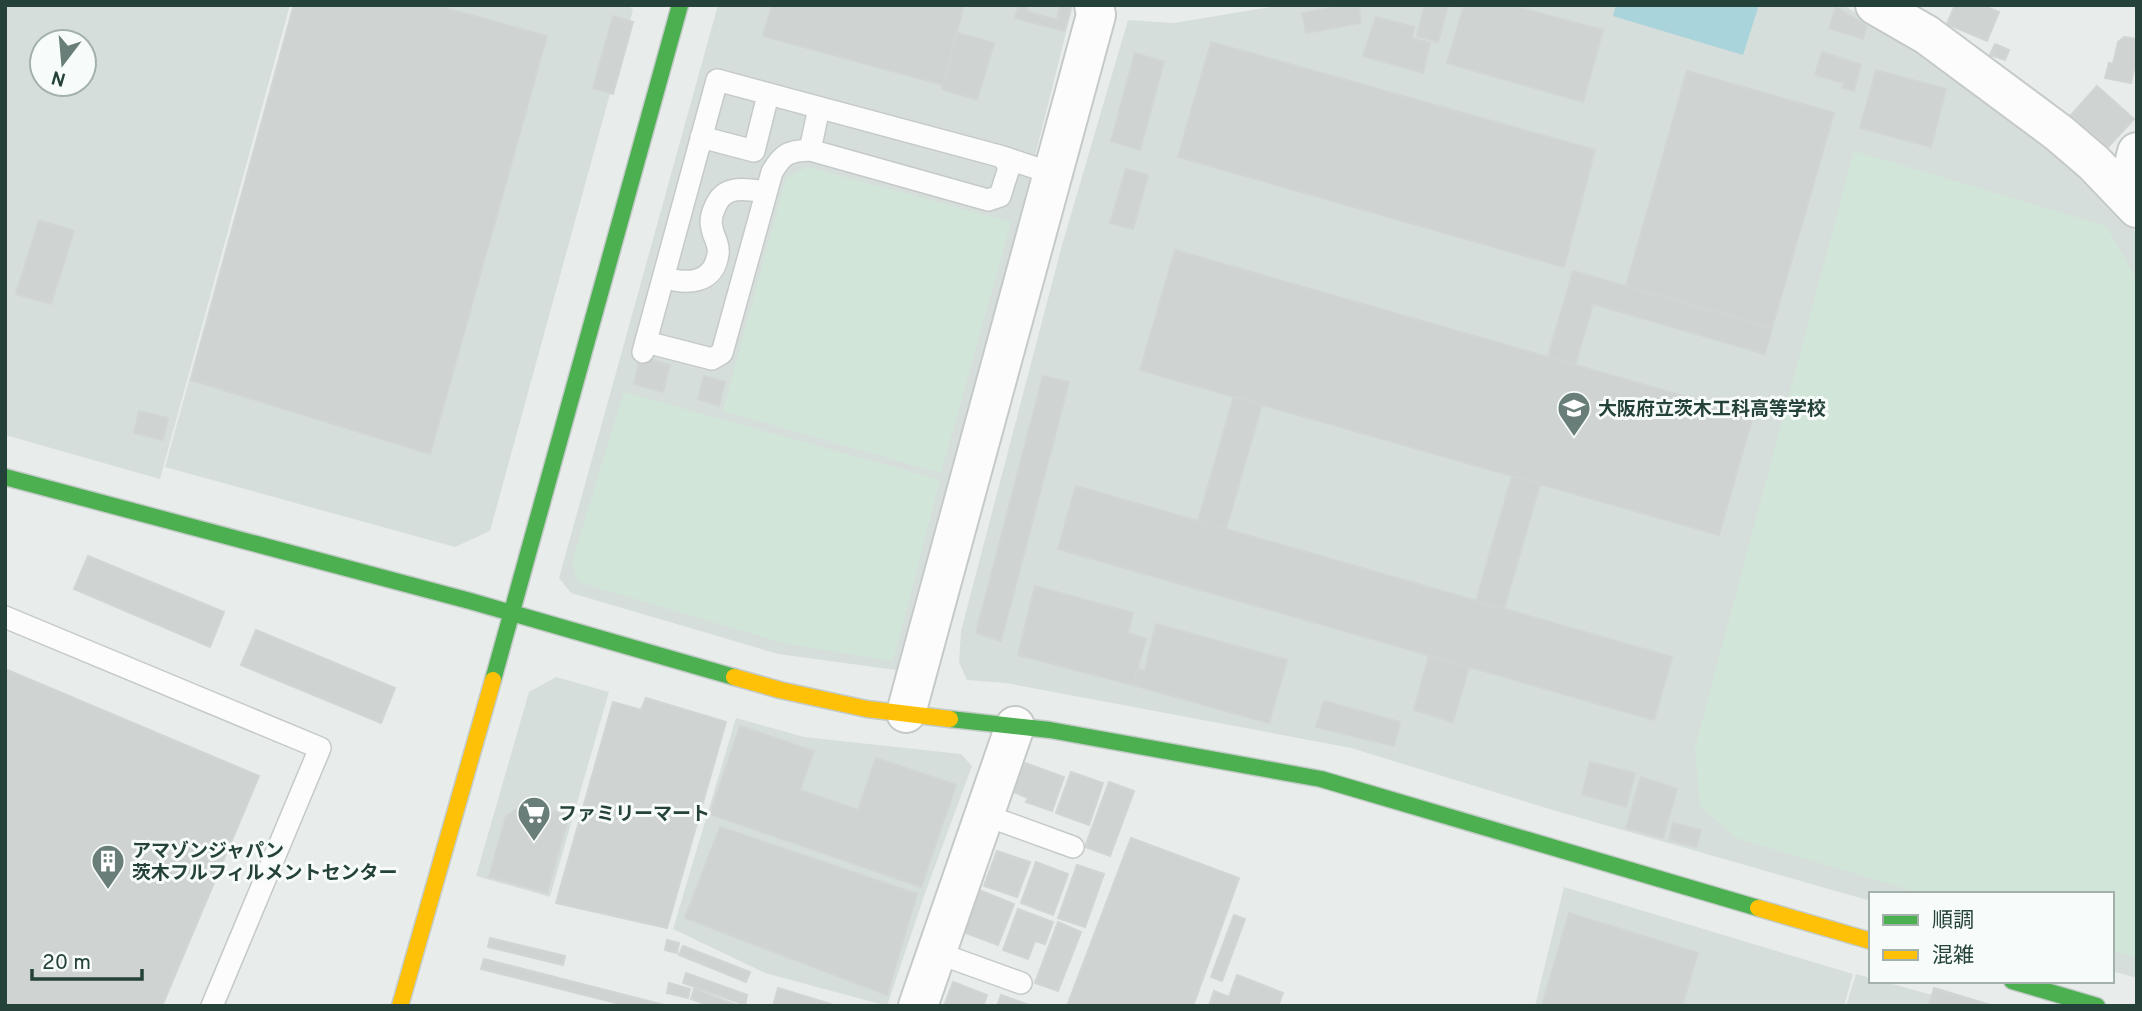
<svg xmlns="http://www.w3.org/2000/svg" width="2142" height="1011" font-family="Overpass,'Noto Sans JP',sans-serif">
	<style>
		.built { fill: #d6dedb; fill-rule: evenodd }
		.green { fill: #d1e6d8 }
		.water { fill: #a9d4db }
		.building { fill: #cfd4d2; stroke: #d1d6d4; stroke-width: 2 }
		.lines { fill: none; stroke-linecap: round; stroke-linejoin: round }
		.lane-casing { stroke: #c5cac8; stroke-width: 24 }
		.street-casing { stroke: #c5cac8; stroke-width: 42 }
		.fast-casing { stroke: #c3cbc8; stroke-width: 19 }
		.slow-casing { stroke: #c3cbc8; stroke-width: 19 }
		.lane { stroke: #fcfcfc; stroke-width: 21 }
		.street { stroke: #fcfcfc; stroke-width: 38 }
		.fast { stroke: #4caf50; stroke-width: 16 }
		.slow { stroke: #ffc107; stroke-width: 16 }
		.labels { text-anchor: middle; stroke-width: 6; stroke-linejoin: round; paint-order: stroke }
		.poi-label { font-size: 19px; font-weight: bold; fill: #24423a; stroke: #f7fbf9; text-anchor: start }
	</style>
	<rect width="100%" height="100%" fill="#e8edeb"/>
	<path class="built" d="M 5,5 L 290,5 L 160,479 L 5,435 ZM 42,42 L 84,42 L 84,84 L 42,84 Z
		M 293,5 L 629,5 L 633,10 L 490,531 L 455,547 L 165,467 Z
		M 718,5 L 1073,5 L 1019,220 L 896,670 L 778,654 L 571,593 L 559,578 Z
		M 1283,5 L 1843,5 L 1924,53 L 2068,156 L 2136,232 L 2137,978 L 2112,971 L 2112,894 L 1871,894 L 1871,901 L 1556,811 L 1351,748 L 1006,683 L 967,680 L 959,662 L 961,631 L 1062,245 L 1128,20 L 1174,23 Z
		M 556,677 L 609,692 L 550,897 L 476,876 L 529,692 Z
		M 736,718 L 804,737 L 961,754 L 972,766 L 924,896 L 887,1006 L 765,973 L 673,929 Z
		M 1564,887 L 1853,974 L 1844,1006 L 1535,1006 Z
		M 1856,974 L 1871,978 L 1871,981 L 1881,981 L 1973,1006 L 1846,1006 Z"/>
	<path class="green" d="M 1854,151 L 2106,226 L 2137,280 L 2137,958 L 2112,950 L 2112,894 L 1923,894 L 1736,838 L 1700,806 L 1695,748 Z
		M 807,167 L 1011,222 L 941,473 L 723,411 L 786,178 Z
		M 624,392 L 940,480 L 893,661 L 783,643 L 578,582 L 572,562 Z"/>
	<path class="water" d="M 1616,5 L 1759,5 L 1743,55 L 1613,16 Z"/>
	<path class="building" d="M 294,5 L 434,5 L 547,36 L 430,454 L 191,380 Z
		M 772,5 L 964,5 L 943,85 L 763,36 Z
		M 1019,5 L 1028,5 L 1026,11 L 1057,20 L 1060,5 L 1070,5 L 1070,13 L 1064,31 L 1015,18 Z
		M 1348,5 L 1359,5 L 1361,23 L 1306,33 L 1302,13 Z
		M 1425,5 L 1448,5 L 1438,42 L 1417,36 Z
		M 1464,5 L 1509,5 L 1603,30 L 1583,102 L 1447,63 Z
		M 1955,5 L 1982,5 L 1999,12 L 1987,41 L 1947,24 Z
		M 1836,7 L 1867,26 L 1863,39 L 1829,28 Z
		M 613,16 L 633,22 L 613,94 L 593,88 Z
		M 1376,17 L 1414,27 L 1412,38 L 1430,43 L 1423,73 L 1363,56 Z
		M 957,33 L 994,43 L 977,100 L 942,89 Z
		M 2124,37 L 2137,39 L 2137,56 L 2131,83 L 2105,78 L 2109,63 L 2113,64 L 2118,42 Z
		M 1211,42 L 1595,150 L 1564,267 L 1178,157 Z
		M 1995,44 L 2009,50 L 2005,60 L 1990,55 Z
		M 1822,52 L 1861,65 L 1854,91 L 1842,88 L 1844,83 L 1815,75 Z
		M 1135,53 L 1164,62 L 1140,150 L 1111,141 Z
		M 1876,70 L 1946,89 L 1931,147 L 1860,128 Z
		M 1687,71 L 1834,113 L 1772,328 L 1626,286 Z
		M 2097,86 L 2134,119 L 2108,147 L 2071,115 Z
		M 1126,169 L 1148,175 L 1133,229 L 1110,223 Z
		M 39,220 L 74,231 L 51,304 L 16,294 Z
		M 1175,250 L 1753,416 L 1719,535 L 1140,370 Z
		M 1573,271 L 1772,328 L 1765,354 L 1593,304 L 1575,365 L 1548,357 Z
		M 640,357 L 670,365 L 663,392 L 634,384 Z
		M 704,376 L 725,382 L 719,406 L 698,399 Z
		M 1043,376 L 1069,382 L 1001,641 L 976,633 Z
		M 1234,396 L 1262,404 L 1226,529 L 1198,521 Z
		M 139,411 L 168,418 L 163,440 L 134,433 Z
		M 1512,476 L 1540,484 L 1504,609 L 1476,601 Z
		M 1076,486 L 1672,657 L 1654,720 L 1058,549 Z
		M 88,556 L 224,612 L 210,647 L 74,589 Z
		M 1035,586 L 1133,613 L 1128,633 L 1146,639 L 1133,685 L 1018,655 Z
		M 1156,624 L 1287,660 L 1269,723 L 1133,685 L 1138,669 L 1145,671 Z
		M 256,630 L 395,688 L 381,723 L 241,665 Z
		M 1429,655 L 1469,667 L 1453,722 L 1414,710 Z
		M 5,669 L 259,776 L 162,1006 L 5,1006 Z
		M 646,698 L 726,722 L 667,928 L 556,903 L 613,702 L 641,710 Z
		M 1324,701 L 1400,722 L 1394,746 L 1316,727 Z
		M 740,726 L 814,751 L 800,790 L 858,810 L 876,758 L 956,785 L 921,887 L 710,814 Z
		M 1590,762 L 1635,773 L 1626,807 L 1582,794 Z
		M 1025,763 L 1064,777 L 1052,811 L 1026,802 L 1028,798 L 1014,792 Z
		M 1071,772 L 1103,783 L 1089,825 L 1056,813 Z
		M 1641,777 L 1677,789 L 1663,838 L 1626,828 Z
		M 1109,782 L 1134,791 L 1110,856 L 1085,847 Z
		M 525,803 L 569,816 L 547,893 L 489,877 L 506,816 Z
		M 1673,823 L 1701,830 L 1696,847 L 1669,840 Z
		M 720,827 L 917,894 L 887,995 L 685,918 Z
		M 1131,838 L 1239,878 L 1193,1006 L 1067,1006 Z
		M 997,851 L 1030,862 L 1017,897 L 984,886 Z
		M 1036,862 L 1068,874 L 1053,915 L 1021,903 Z
		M 1077,865 L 1104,874 L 1085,927 L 1058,918 Z
		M 979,890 L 1014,904 L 998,945 L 963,932 Z
		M 1018,909 L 1053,922 L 1045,944 L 1035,941 L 1028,959 L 1003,950 Z
		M 1569,913 L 1698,953 L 1682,1006 L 1542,1006 Z
		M 1234,915 L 1245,919 L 1222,981 L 1211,977 Z
		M 1058,922 L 1081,932 L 1058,991 L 1035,983 Z
		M 490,938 L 565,956 L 563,965 L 488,947 Z
		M 667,940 L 679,943 L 677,953 L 665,950 Z
		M 683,946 L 750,972 L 746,982 L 679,955 Z
		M 484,959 L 668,1006 L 628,1006 L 481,969 Z
		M 686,973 L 747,995 L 745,1005 L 683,983 Z
		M 1237,975 L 1283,993 L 1278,1006 L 1209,1006 L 1214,991 L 1229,997 Z
		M 953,982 L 987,995 L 983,1006 L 944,1006 Z
		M 669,983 L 690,989 L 688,998 L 667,993 Z
		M 778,988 L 837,1006 L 773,1006 Z
		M 1934,988 L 1994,1006 L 1929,1006 Z
		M 694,989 L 739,1006 L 710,1006 L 691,999 Z
		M 1001,995 L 1032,1006 L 997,1006 Z"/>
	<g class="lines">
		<defs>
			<path id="lane" d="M 701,137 L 754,151 L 768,95
				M 810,150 L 819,108
				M 1003,157 L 1051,173
				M 664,277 C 686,285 714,284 718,254 C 720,244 713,237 712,228 C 710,221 712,213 715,207 C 724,184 746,189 766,192
				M 643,352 L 717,80 L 1003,157 L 1009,168 L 1000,196 L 988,200 L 810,150 C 789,151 783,153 772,172 L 722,353 L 712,359 L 646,342
				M 5,617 L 320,748 L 212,1006
				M 985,815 L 1073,847
				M 935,952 L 1021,983"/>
			<path id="street" d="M 1875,5 L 1927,35 L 2059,133 L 2094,163 L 2137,208
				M 2126,196 L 2137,152
				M 906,713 L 1096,15 L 1094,5
				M 918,1006 L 1015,726"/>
			<path id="fast" d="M 5,477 L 470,601 L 734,677
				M 493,680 L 680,5
				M 950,719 L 1050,730 L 1321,779 L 1758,908
				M 2012,981 L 2097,1006"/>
			<path id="slow" d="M 734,677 L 780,690 L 867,709 L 950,719
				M 1758,908 L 1871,941
				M 400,1006 L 493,680"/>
		</defs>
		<use href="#lane" class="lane-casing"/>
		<use href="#street" class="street-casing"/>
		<use href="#fast" class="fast-casing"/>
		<use href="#slow" class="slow-casing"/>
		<use href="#lane" class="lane"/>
		<use href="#street" class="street"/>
		<use href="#fast" class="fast"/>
		<use href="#slow" class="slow"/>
	</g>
	<defs>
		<symbol id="school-pin" viewBox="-11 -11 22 30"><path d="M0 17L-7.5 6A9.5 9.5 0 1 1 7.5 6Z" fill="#697e78" stroke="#f7fbf9"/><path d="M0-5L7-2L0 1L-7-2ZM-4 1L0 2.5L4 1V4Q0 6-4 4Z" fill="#fff"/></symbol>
		<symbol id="supermarket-pin" viewBox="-11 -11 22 30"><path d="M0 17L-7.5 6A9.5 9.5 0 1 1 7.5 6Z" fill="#697e78" stroke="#f7fbf9"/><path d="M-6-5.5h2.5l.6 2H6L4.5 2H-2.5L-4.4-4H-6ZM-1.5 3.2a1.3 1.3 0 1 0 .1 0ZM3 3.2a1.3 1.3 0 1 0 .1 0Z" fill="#fff"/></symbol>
		<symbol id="building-pin" viewBox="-11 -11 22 30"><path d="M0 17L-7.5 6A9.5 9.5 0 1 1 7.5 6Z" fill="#697e78" stroke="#f7fbf9"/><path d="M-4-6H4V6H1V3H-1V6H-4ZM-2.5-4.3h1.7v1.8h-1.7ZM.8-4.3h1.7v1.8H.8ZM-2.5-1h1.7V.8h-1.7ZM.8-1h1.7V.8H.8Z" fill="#fff"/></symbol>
	</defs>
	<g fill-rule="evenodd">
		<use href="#school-pin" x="1555" y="389" width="38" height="52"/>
		<use href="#supermarket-pin" x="515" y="794" width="38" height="52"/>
		<use href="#building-pin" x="89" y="842" width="38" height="52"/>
	</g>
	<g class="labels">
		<g class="poi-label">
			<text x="1598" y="415">大阪府立茨木工科高等学校</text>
			<text x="558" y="820">ファミリーマート</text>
			<text x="132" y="857">アマゾンジャパン<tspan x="132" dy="22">茨木フルフィルメントセンター</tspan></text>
		</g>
	</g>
	<rect width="2142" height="1011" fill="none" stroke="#24423a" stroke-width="14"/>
	<rect x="1869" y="892" width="245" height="91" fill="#f7fbf9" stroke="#a3b1ad" stroke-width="2"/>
	<rect x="1883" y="915" width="35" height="10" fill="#4caf50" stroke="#a3b1ad" stroke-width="2"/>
	<text x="1932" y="927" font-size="21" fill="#24423a">順調</text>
	<rect x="1883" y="950" width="35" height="10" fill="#ffc107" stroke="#a3b1ad" stroke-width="2"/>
	<text x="1932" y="962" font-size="21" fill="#24423a">混雑</text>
	<g transform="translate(63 63) rotate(196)"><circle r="33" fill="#f7fbf9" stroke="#a3b1ad" stroke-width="2"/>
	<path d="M0-5L12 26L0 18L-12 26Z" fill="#697e78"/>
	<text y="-10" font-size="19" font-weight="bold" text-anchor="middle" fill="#24423a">N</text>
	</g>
	<path d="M32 969v10h110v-10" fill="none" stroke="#24423a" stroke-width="3.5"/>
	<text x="42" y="969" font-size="21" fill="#24423a" stroke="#f7fbf9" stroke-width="5" paint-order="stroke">20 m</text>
</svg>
